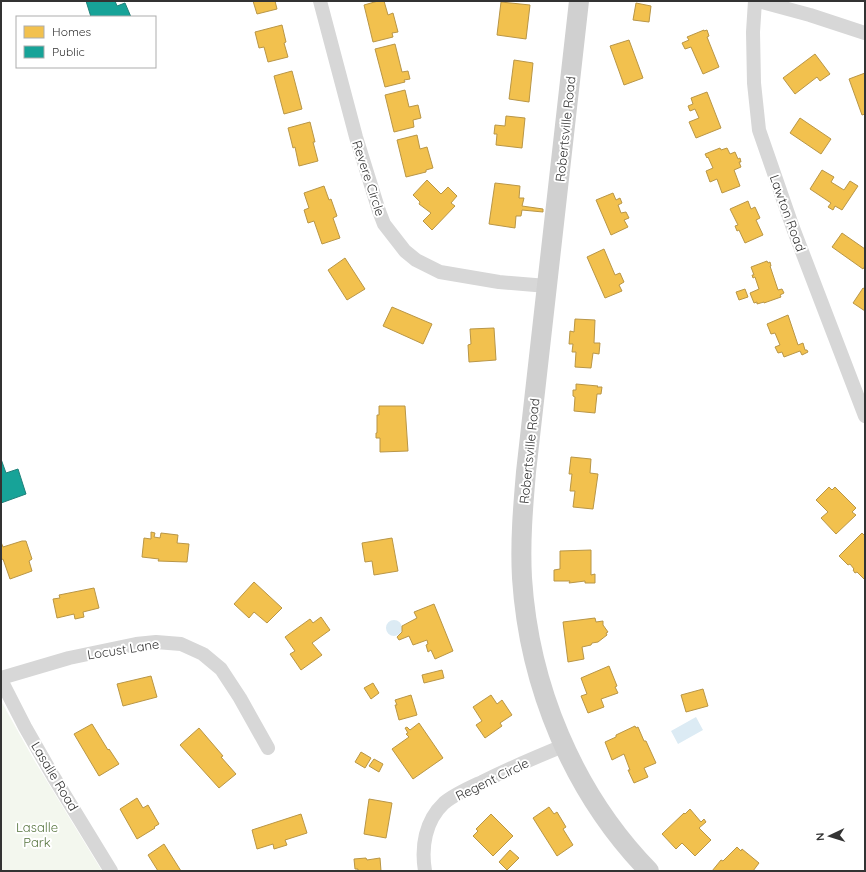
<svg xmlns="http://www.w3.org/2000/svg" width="866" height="872" font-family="Quicksand,sans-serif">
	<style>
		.green { fill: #f3f7ee }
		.water { fill: #dcebf4 }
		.homes { fill: #f2c14e; stroke: #b99646 }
		.public { fill: #17a398; stroke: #1f817a }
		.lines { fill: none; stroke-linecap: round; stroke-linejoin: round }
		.street { stroke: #d7d7d7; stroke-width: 14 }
		.secondary { stroke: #d0d0d0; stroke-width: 20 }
		.labels { text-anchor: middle; stroke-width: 4; stroke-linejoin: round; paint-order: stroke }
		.street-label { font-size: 13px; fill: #333; stroke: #fff }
		.park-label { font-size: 13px; fill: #54733c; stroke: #fff }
	</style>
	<rect width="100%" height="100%" fill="#fff"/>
	<path class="green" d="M 1,701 L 34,760 L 102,871 L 1,871 Z"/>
	<path class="water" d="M386 628a8 8 0 1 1 16 0a8 8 0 1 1-16 0Z
		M 696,717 L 703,730 L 678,744 L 671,731 Z"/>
	<path class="homes" d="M 253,1 L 275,1 L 277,9 L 257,14 Z
		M 378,1 L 384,1 L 388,15 L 393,13 L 398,32 L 392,33 L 393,37 L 373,42 L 364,5 Z
		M 501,2 L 530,5 L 526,39 L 497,35 Z
		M 636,3 L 651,6 L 649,22 L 633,20 Z
		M 282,25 L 286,42 L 284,43 L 288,57 L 268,62 L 264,47 L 259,48 L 255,32 Z
		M 704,30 L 704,31 L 707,30 L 709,36 L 707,37 L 719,67 L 703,74 L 691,47 L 685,49 L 682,43 L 689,40 L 687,37 Z
		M 629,40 L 643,78 L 624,85 L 610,46 Z
		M 395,44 L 402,72 L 408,71 L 410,79 L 404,80 L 405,82 L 385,87 L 375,49 Z
		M 815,54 L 830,74 L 820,81 L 817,77 L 795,94 L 783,78 Z
		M 514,60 L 533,63 L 529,102 L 509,99 Z
		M 292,71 L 302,109 L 284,114 L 274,76 Z
		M 865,73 L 865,114 L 862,115 L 849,79 Z
		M 405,90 L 409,107 L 418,105 L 421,118 L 413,120 L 414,127 L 394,132 L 385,95 Z
		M 707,92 L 721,128 L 696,138 L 689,122 L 699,118 L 695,109 L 690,111 L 688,106 L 693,104 L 691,98 Z
		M 506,116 L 525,118 L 522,148 L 496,145 L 497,134 L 494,134 L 495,125 L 505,126 Z
		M 800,118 L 831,139 L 821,154 L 790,133 Z
		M 310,122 L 315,142 L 313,142 L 318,161 L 299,166 L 295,147 L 293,148 L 288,128 Z
		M 417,135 L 420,149 L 427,147 L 433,168 L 426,170 L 426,172 L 406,177 L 397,140 Z
		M 720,148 L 721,150 L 727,148 L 730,154 L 735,152 L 738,159 L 740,158 L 741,162 L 739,162 L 741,167 L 734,170 L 740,186 L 722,193 L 717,179 L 710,182 L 706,171 L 713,168 L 708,157 L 707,158 L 705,154 Z
		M 822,170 L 834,177 L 831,182 L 844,190 L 850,181 L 858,186 L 842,210 L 835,206 L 833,210 L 828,207 L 831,203 L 810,189 Z
		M 427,180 L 441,194 L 448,187 L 457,196 L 451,203 L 455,206 L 432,230 L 423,221 L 431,213 L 419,204 L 420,202 L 413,195 Z
		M 495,183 L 520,186 L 519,198 L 524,198 L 522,206 L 543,209 L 543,212 L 522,210 L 521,216 L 516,216 L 515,228 L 489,224 Z
		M 324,186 L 329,200 L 331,199 L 337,216 L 333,218 L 340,238 L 322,244 L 314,221 L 308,223 L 304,210 L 309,208 L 304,193 Z
		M 613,193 L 616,200 L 620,198 L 622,203 L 618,205 L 621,213 L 626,212 L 629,218 L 624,220 L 628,227 L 611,235 L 596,200 Z
		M 748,201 L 751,209 L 755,207 L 760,218 L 756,220 L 763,235 L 745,243 L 739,230 L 737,231 L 735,226 L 738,225 L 730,209 Z
		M 842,233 L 865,249 L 865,266 L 863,269 L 832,247 Z
		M 604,249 L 615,275 L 620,273 L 624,282 L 619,285 L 622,291 L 605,298 L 587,257 Z
		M 345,258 L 365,289 L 347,300 L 328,270 Z
		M 767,261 L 768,263 L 770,262 L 771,266 L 770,266 L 778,290 L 782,289 L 784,293 L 780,295 L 781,297 L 764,303 L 764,302 L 757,304 L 757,302 L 754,303 L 750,293 L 759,289 L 755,277 L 753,278 L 752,275 L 754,275 L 751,267 Z
		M 863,288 L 865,289 L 865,311 L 853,303 Z
		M 745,289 L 748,297 L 739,300 L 736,292 Z
		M 392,307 L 432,324 L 423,344 L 383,326 Z
		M 788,315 L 798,345 L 803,343 L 805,350 L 807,350 L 808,352 L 802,355 L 800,351 L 784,357 L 782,352 L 778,353 L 775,347 L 780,345 L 775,333 L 771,334 L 767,324 Z
		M 575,319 L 595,320 L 594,343 L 600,343 L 599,354 L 593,353 L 591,368 L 575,367 L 576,352 L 572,352 L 573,344 L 569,344 L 570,331 L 574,332 Z
		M 494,328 L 496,360 L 469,362 L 468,345 L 471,344 L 470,329 Z
		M 576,384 L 598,386 L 597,387 L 602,387 L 601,394 L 597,394 L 595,413 L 574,411 L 575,397 L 573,396 L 573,390 L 576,390 Z
		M 379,406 L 405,406 L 408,451 L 380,452 L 380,438 L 376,438 L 376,433 L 377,433 L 377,415 L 379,415 Z
		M 571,457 L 591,459 L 590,473 L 598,474 L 593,509 L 573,507 L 575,491 L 570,491 L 572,474 L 569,474 Z
		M 829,487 L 832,490 L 835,487 L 856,508 L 852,512 L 856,515 L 836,534 L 821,518 L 828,512 L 816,500 Z
		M 151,532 L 155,533 L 154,537 L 160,538 L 161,533 L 178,535 L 177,543 L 189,544 L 187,562 L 158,561 L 159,559 L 142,557 L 144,538 L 151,539 Z
		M 862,533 L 865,536 L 865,580 L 857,572 L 855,573 L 853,570 L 854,569 L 850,564 L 848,565 L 839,556 Z
		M 392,538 L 398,571 L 374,575 L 372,561 L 365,562 L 362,543 Z
		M 22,541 L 26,541 L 32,559 L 29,561 L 32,571 L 10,579 L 3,559 L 1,560 L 1,542 L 3,547 Z
		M 591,550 L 591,575 L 595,574 L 595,583 L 585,583 L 585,581 L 569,583 L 570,581 L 554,581 L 554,570 L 560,569 L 560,551 Z
		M 254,582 L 282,608 L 267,623 L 254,612 L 249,618 L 234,604 Z
		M 94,588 L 99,608 L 83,612 L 84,617 L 75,619 L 74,614 L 57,618 L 53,599 L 60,598 L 59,595 Z
		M 434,604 L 453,651 L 435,659 L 431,650 L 428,652 L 426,645 L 428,644 L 427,640 L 413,645 L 409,636 L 399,640 L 397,637 L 402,632 L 402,626 L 417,618 L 414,612 Z
		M 321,617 L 330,630 L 312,643 L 322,655 L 301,670 L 290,654 L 295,651 L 285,637 L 310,619 L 313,623 Z
		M 595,618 L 596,622 L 603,621 L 603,625 L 608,632 L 606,633 L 607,635 L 598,642 L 592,643 L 591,645 L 582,647 L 584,659 L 568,662 L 563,622 Z
		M 609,666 L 617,686 L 615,687 L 618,693 L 601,699 L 604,707 L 588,713 L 581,696 L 587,694 L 581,678 Z
		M 442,670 L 444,678 L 424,683 L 422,675 Z
		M 151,676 L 157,697 L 123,706 L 117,684 Z
		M 373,683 L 379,693 L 371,699 L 364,688 Z
		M 703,689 L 708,706 L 686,712 L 681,695 Z
		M 411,695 L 417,715 L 399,720 L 395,705 L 397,705 L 395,700 Z
		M 491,695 L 497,704 L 502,700 L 512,715 L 500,723 L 502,726 L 485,738 L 476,725 L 482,721 L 473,707 Z
		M 419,723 L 443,758 L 413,779 L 392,749 L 409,737 L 406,734 L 408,733 L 405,728 L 407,727 L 410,730 Z
		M 92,724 L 108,750 L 109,749 L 119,764 L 99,776 L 74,734 Z
		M 635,726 L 636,728 L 638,727 L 644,741 L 646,741 L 656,763 L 644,768 L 648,777 L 634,783 L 628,770 L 630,770 L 624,754 L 612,760 L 605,742 L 616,737 L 616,735 Z
		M 199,728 L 223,756 L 221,757 L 236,774 L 219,788 L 180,745 Z
		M 361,752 L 371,758 L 365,768 L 355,762 Z
		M 374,759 L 383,764 L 379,772 L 369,766 Z
		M 137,798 L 143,808 L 148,805 L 159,824 L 154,827 L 155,828 L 137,839 L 120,809 Z
		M 369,799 L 392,803 L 386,838 L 364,834 Z
		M 549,807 L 554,814 L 557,812 L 566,827 L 563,829 L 573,845 L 557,856 L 533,818 Z
		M 690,809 L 701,822 L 704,819 L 706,822 L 699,828 L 711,840 L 695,856 L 682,843 L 676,849 L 662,834 L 684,813 L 685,814 Z
		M 301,814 L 307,833 L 285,840 L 287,845 L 274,849 L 273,844 L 257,849 L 252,830 Z
		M 491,814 L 513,836 L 493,856 L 473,836 L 478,831 L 476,829 Z
		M 164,844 L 181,871 L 158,871 L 148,855 Z
		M 737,847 L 741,851 L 742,849 L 759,863 L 753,871 L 712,871 L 721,860 L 723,861 Z
		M 510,850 L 519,858 L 507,870 L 499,862 Z
		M 366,858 L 367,860 L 380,858 L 381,871 L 353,871 L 358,870 L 358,869 L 355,869 L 354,859 Z"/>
	<path class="public" d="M 86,1 L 115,1 L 117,6 L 125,3 L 131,17 L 91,17 Z
		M 1,459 L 6,473 L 18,469 L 26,494 L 1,503 Z"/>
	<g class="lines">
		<path class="street" d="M 320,1 L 356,137 L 379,211 L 384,224 L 405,251 L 416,260 L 440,272 L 499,282 L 547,286
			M 755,1 L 753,32 L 754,83 L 759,130 L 793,228 L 865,416
			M 758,1 L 810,15 L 865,33
			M 1,678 L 69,658 L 136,644 L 156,642 L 181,644 L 203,654 L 221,669 L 240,698 L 268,748
			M 1,680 L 25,727 L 53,776 L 111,871
			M 425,871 C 421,847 425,821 444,803 C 455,794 469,788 482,782 C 508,769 536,757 563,746"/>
		<path class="secondary" d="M 579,1 L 526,472 C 523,507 520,542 522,578 C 529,686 573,793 649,871"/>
	</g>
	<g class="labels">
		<g class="street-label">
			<text transform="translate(565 129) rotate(-84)" y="5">Robertsville Road</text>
			<text transform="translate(369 178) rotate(72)" y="5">Revere Circle</text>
			<text transform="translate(788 213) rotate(70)" y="5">Lawton Road</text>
			<text transform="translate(529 451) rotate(-84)" y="5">Robertsville Road</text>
			<text transform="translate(123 649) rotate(-9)" y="5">Locust Lane</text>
			<text transform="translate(55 776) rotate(59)" y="5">Lasalle Road</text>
			<text transform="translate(492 779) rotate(-26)" y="5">Regent Circle</text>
		</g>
		<g class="park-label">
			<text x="37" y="832">Lasalle<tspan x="37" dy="15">Park</tspan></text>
		</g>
	</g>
	<rect width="866" height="872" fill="none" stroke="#333333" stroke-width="4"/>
	<rect x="16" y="16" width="140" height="52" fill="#ffffff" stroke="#adadad"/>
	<rect x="24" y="26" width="20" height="12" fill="#f2c14e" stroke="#adadad"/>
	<text x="52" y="36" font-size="12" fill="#333333">Homes</text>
	<rect x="24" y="46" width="20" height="12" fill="#17a398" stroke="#adadad"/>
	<text x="52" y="56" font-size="12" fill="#333333">Public</text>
	<g transform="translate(830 836) rotate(266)" stroke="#ffffff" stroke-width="3" paint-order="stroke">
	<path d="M0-3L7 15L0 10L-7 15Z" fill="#333333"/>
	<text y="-6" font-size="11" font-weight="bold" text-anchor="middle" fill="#333333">N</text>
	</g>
</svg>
